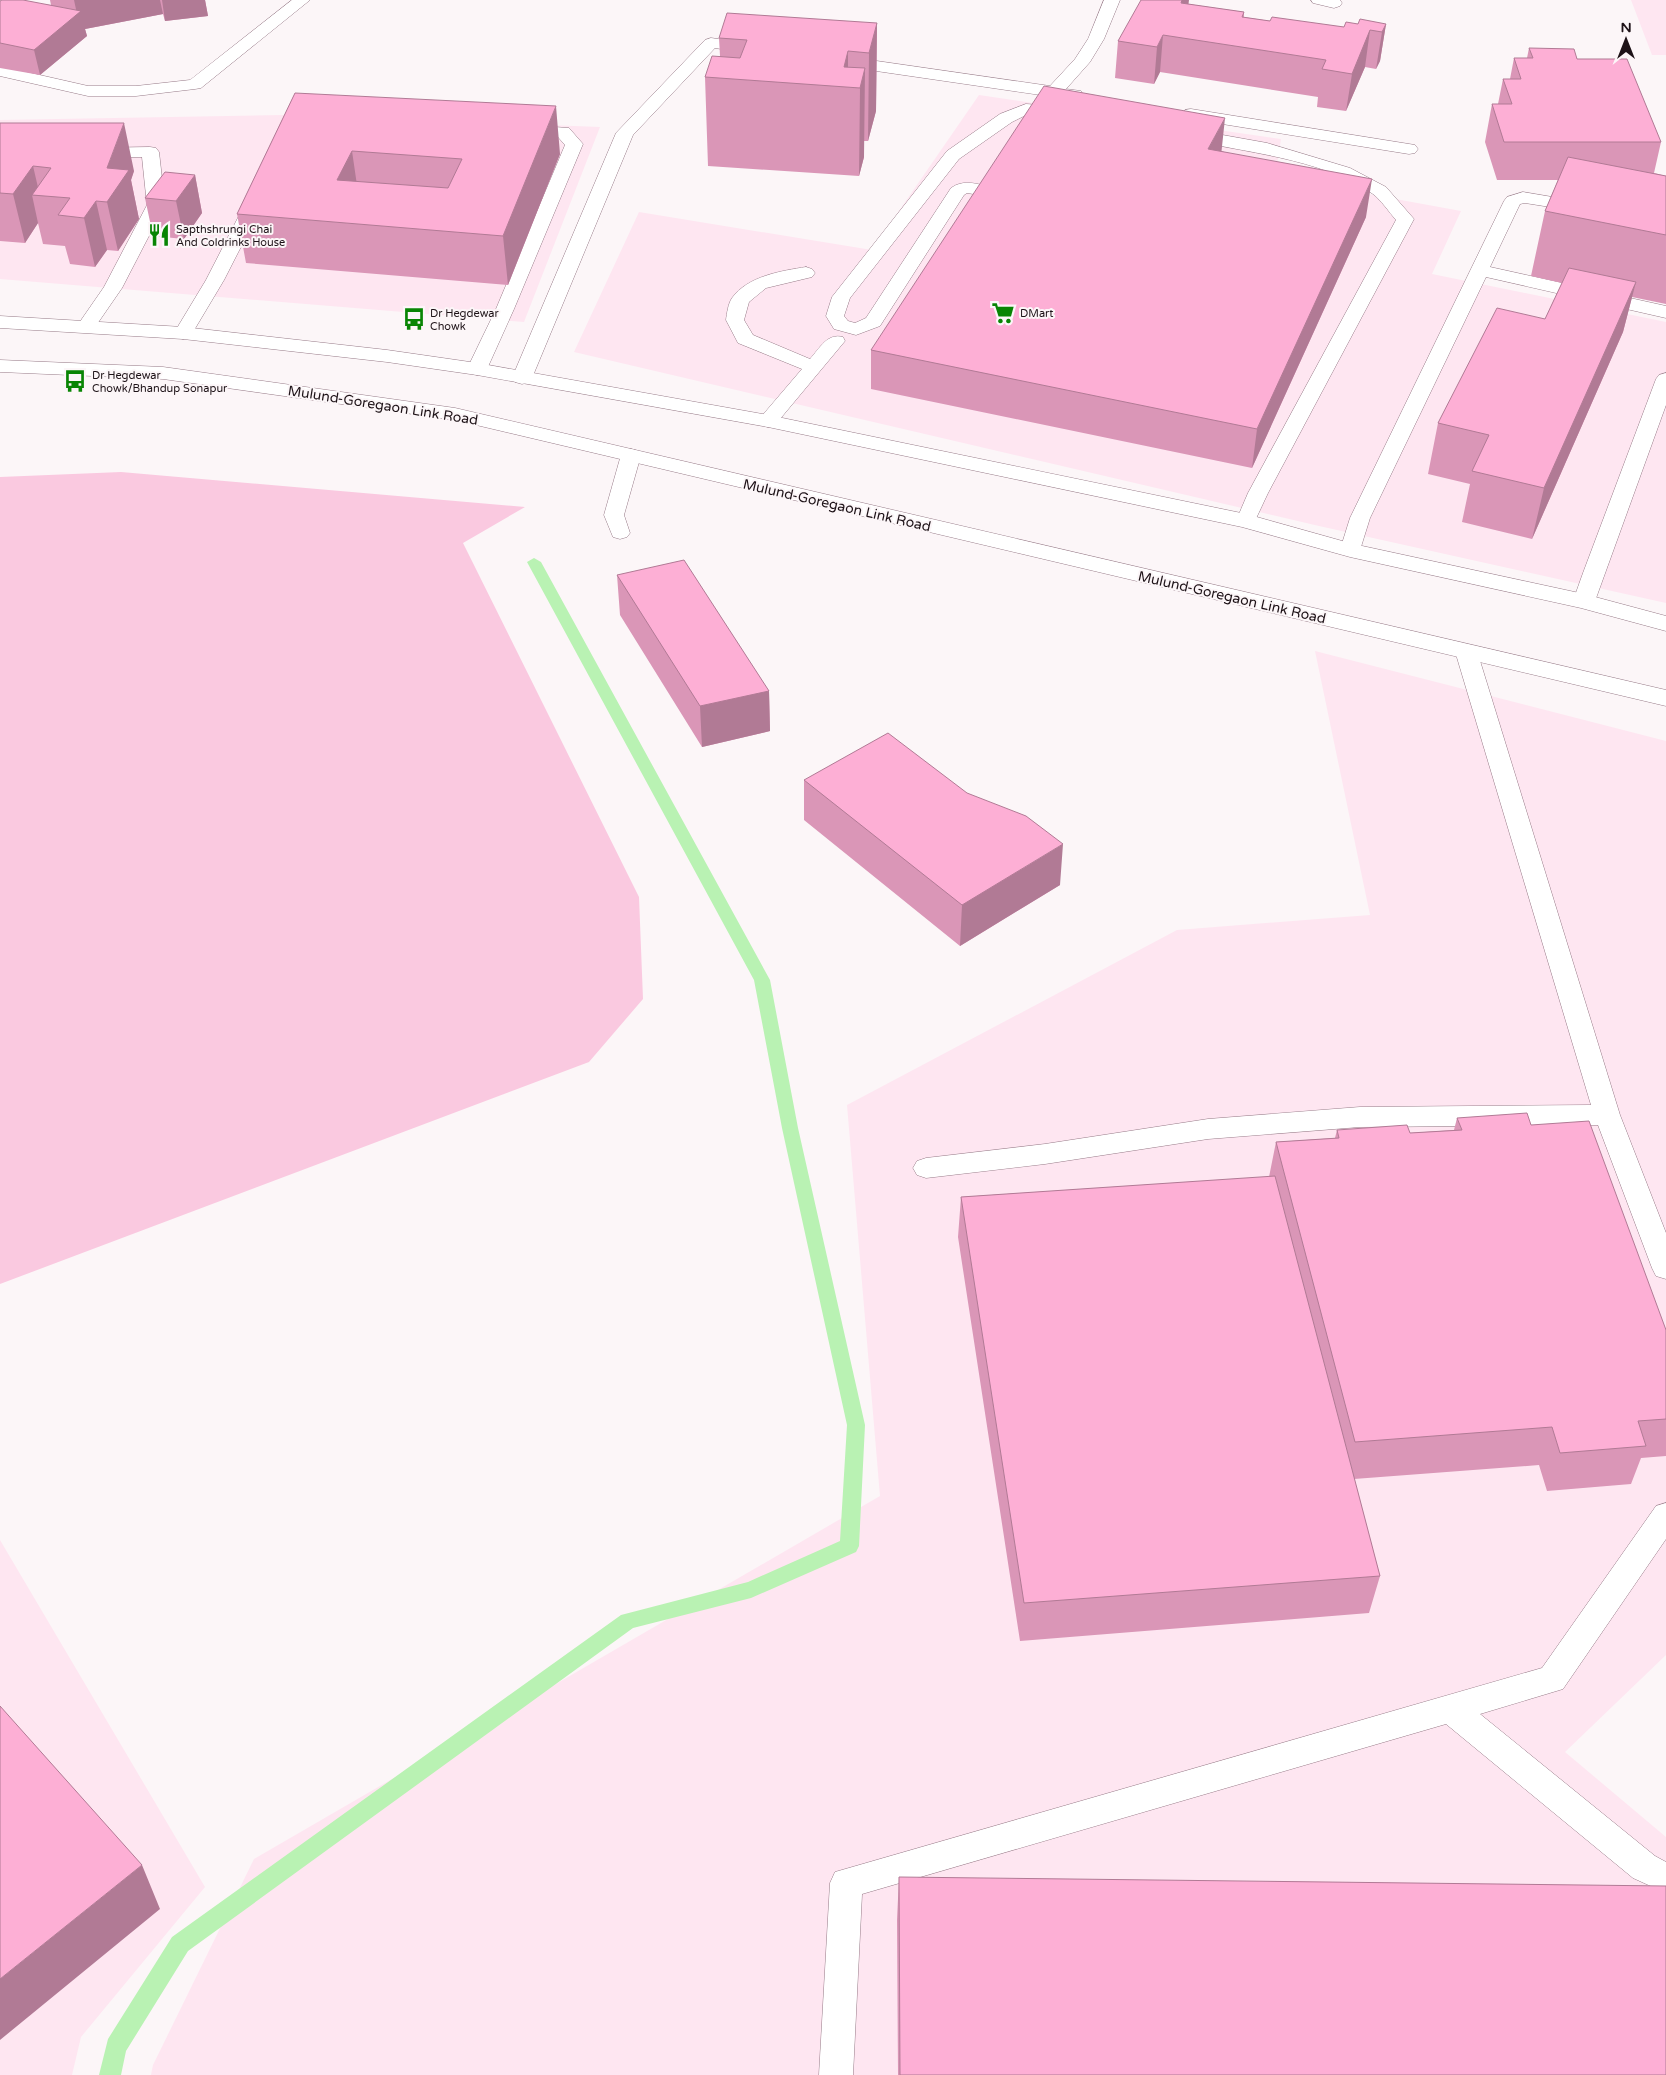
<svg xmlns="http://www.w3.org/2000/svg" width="1666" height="2075" font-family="'Varela Round',sans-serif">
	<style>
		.built { fill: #fee6f1 }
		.green { fill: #fac9e0 }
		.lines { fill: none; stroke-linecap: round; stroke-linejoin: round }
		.stream { fill: #b9f2b3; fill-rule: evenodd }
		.service-casing { stroke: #977b88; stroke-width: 1 }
		.primary-casing { stroke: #977b88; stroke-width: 1 }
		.service { fill: #fff; fill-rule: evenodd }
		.primary { fill: #fff; fill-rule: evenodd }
		.wall { fill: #da96b7 }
		.shaded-wall { fill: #b17a95 }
		.building { fill: #fdafd5; stroke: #b17a95; fill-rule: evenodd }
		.labels { text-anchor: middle; stroke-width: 4; stroke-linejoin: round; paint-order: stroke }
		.far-poi-label { font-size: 11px; fill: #1d1217; stroke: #fcf6f8; text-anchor: start }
		.street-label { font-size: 14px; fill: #1d1217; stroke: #fcf6f8 }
	</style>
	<rect width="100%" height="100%" fill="#fcf6f8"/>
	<path class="built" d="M 1631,0 L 1666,0 L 1666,55 L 1652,55 Z
		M 979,95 L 1281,139 L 1275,177 L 1461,211 L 1432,274 L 1666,322 L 1666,603 L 1319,526 L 574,352 L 639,212 L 872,250 Z
		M 283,115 L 600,127 L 524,322 L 0,279 L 0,120 Z
		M 1315,651 L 1666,741 L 1666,1655 L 1565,1752 L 1666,1837 L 1666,2075 L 151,2075 L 153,2065 L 254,1859 L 880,1496 L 847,1105 L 1177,930 L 1370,915 Z
		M 0,1540 L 205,1887 L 81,2037 L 72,2075 L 0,2075 Z"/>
	<path class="green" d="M 121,472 L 525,507 L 463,543 L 639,897 L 643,999 L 589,1062 L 0,1284 L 0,477 Z"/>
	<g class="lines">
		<path class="stream" d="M 534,558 L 541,562 L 770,980 L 798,1128 L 865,1425 L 859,1546 L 856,1552 L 751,1598 L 633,1628 L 188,1951 L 126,2051 L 121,2075 L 99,2075 L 108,2039 L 172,1937 L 621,1615 L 748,1582 L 840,1541 L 847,1425 L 782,1128 L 754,980 L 527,562 Z"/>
		<defs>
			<path id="service" d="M 292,0 L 310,0 L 201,88 L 195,89 L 136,96 L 88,96 L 0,76 L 0,66 L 88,86 L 136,86 L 190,80 Z
				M 1104,0 L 1120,0 L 1104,39 L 1090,62 L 1066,89 L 1081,91 L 1083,95 L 1081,99 L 1075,100 L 842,66 L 836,64 L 834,61 L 836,58 L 842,56 L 1050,86 L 1075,59 L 1088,39 Z
				M 1311,0 L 1340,0 L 1342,3 L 1340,6 L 1334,8 L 1313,3 Z
				M 711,38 L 753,44 L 759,46 L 761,49 L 759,52 L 753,54 L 715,48 L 633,135 L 532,378 L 529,382 L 522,384 L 515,382 L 512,378 L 616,133 L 705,40 Z
				M 1026,104 L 1067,107 L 1069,111 L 1067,115 L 1061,116 L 1028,114 L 1012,122 L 959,159 L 850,298 L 844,316 L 848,321 L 855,323 L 866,318 L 951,188 C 962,180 974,183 986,186 L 989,190 L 986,194 L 980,195 L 967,193 L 964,195 L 880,326 L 856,335 L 834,329 L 826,316 L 832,297 L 947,151 L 1000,114 Z
				M 1191,109 L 1409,144 L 1415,145 L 1418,149 L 1415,153 L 1409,154 L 1185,118 L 1183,114 L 1185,110 Z
				M 524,125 L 569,128 L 583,144 L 514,309 L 487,369 L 484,373 L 477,375 L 470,373 L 467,369 L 496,309 L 565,145 L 558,137 L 518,134 L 515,130 L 518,126 Z
				M 1189,129 L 1267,143 L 1350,168 L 1386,187 L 1414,219 L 1268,493 L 1253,525 L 1246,527 L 1239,525 L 1236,521 L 1248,493 L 1396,220 C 1389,212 1381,200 1373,194 C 1319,157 1244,153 1183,138 L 1180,134 L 1183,130 Z
				M 150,147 L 156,148 L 159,152 L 165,205 L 122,288 L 93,330 L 86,332 L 79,330 L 77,326 L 104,287 L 147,205 L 142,157 L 96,158 L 90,157 L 87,153 L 90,149 L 96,148 Z
				M 1523,192 L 1582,202 L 1588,203 L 1591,207 L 1588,211 L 1582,212 L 1525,203 L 1520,204 L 1490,267 L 1666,306 L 1666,318 L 1486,277 L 1370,518 L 1360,550 L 1357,554 L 1350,556 L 1343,554 L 1340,550 L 1350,518 L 1504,201 L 1507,197 Z
				M 256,195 L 262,196 L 265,200 L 224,280 L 190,337 L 183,339 L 176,337 L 174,333 L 206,280 L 247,200 L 250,196 Z
				M 806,267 L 812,269 L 815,273 L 812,277 L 766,288 L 749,302 L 744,320 L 753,335 L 810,359 C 820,348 827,333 843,337 L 845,341 L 775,425 L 768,427 L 761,425 L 758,421 L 761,417 L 802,369 L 738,343 L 726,320 C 727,313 728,304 732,298 C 748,276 781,271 806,267 Z
				M 1666,373 L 1666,405 L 1595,601 L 1591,606 L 1584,608 L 1577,606 L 1573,601 L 1583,573 L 1656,379 L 1659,375 Z
				M 631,449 L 638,451 L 641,455 L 624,515 L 630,533 L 627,537 L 620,539 L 613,537 L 604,515 L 621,455 L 624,451 Z
				M 1466,644 L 1474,646 L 1477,651 L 1620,1115 L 1666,1233 L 1666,1279 L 1656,1276 L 1652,1268 L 1598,1125 L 1360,1127 L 1208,1139 L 1045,1164 L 926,1178 L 917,1175 L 913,1168 L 917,1161 L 926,1158 L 1045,1144 L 1208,1119 L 1360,1107 L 1591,1105 L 1455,651 L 1458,646 Z
				M 1666,1503 L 1666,1539 L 1563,1689 L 1480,1714 L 1655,1856 L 1666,1862 L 1666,1893 L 1633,1878 L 1446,1724 L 862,1894 L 853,2075 L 819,2075 L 830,1883 L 835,1872 L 1542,1668 L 1656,1506 Z"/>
			<path id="primary" d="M 0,316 L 183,327 L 387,350 L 477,363 L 768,415 L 1246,514 L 1353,544 L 1584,594 L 1666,616 L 1666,631 L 1581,608 L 1350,557 L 1242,527 L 768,427 L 477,375 L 387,362 L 183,339 L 0,328 Z
				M 0,360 L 163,367 L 455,408 L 1666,690 L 1666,706 L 455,420 L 163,379 L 0,372 Z"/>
		</defs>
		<use href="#service" class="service-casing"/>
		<use href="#primary" class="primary-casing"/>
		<use href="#service" class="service"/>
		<use href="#primary" class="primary"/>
	</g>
	<path class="wall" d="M 50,0 L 205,0 L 208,16 L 165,21 L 163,14 L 85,29 L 87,36 L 40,75 L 0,68 L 0,1 L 51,5 Z
		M 1188,4 L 1244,12 L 1244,17 L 1270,21 L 1344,27 L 1358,24 L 1386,24 L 1380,61 L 1376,69 L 1365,67 L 1346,111 L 1317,107 L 1318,97 L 1160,72 L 1154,84 L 1115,78 L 1118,41 Z
		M 877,23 L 876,111 L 868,141 L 864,141 L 864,157 L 859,176 L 708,166 L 705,77 L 720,56 L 719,38 Z
		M 1529,48 L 1577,59 L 1661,142 L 1654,173 L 1666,176 L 1666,304 L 1632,297 L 1623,332 L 1532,539 L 1462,522 L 1470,484 L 1428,474 L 1438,423 L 1545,319 L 1562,283 L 1531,276 L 1545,211 L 1558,180 L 1497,180 L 1485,142 L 1492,104 L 1498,104 L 1503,79 L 1510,79 L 1514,58 L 1527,58 Z
		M 295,93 L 560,154 L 508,285 L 246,263 L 237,214 Z
		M 0,123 L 134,171 L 131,180 L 139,219 L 118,251 L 107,250 L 95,267 L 70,264 L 65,246 L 43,244 L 38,223 L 25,243 L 0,241 Z
		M 1222,151 L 1366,217 L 1252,468 L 871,389 L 871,350 Z
		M 195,175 L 202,213 L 184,239 L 153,236 L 145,198 Z
		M 617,575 L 769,691 L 770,731 L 702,747 L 620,615 Z
		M 804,780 L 1060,885 L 960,946 L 804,820 Z
		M 1457,1118 L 1531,1125 L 1666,1330 L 1666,1456 L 1641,1458 L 1631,1484 L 1547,1491 L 1539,1465 L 1354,1479 L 1380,1576 L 1369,1613 L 1020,1641 L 958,1237 L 961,1197 L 1269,1177 L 1276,1142 L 1335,1138 L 1337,1130 L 1410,1133 L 1454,1130 Z
		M 899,1877 L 1666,2075 L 898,2075 L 897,1920 Z"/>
	<path class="shaded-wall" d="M 74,0 L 160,0 L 163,14 L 85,29 L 87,36 L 40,75 L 34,50 L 77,14 Z
		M 162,0 L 205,0 L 208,16 L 165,21 Z
		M 1182,0 L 1189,0 L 1186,23 L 1181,3 Z
		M 877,23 L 876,111 L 868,141 L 869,53 Z
		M 1386,24 L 1380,61 L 1376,69 L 1382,32 Z
		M 1370,30 L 1365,67 L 1346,111 L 1352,74 Z
		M 1163,35 L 1160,72 L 1154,84 L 1157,47 Z
		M 848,51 L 848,87 L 844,67 Z
		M 865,68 L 864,157 L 859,176 L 860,88 Z
		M 556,106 L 560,154 L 508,285 L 503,236 Z
		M 1225,118 L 1221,156 L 1208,149 Z
		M 124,123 L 134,171 L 131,180 L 139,219 L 118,251 L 107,202 L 107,168 Z
		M 352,151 L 359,199 L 337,180 Z
		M 33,166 L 40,196 L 32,195 L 38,223 L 25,243 L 13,194 Z
		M 195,175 L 202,213 L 184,239 L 176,201 Z
		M 1372,179 L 1366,217 L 1252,468 L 1257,429 Z
		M 96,201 L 107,250 L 95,267 L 84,218 Z
		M 1636,282 L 1623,332 L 1532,539 L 1544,488 Z
		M 769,691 L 770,731 L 702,747 L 700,706 Z
		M 1063,844 L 1060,885 L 960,946 L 962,905 Z
		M 142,1865 L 160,1909 L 0,2040 L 0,1979 Z"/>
	<path class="building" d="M 2,0 L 23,0 L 81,11 L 34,50 L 0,43 L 0,1 Z
		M 1141,0 L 1182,0 L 1181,3 L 1244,12 L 1242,17 L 1270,21 L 1272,17 L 1344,27 L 1346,22 L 1358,24 L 1360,19 L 1386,24 L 1382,32 L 1370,30 L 1352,74 L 1322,69 L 1326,60 L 1163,35 L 1157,47 L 1118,41 Z
		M 727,13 L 877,23 L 869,53 L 848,51 L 844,67 L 865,68 L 860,88 L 705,77 L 712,56 L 740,58 L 747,40 L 719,38 Z
		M 1529,48 L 1574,49 L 1577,59 L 1627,59 L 1661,142 L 1504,142 L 1492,104 L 1512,104 L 1503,79 L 1521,79 L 1514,58 L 1533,58 Z
		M 1044,86 L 1225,118 L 1208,149 L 1372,179 L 1257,429 L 871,350 Z
		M 295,93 L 556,106 L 503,236 L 237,214 ZM 352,151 L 462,159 L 448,188 L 337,180 Z
		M 0,123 L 124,123 L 107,168 L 129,170 L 107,202 L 96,201 L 84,218 L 58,215 L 70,198 L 32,195 L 51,168 L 33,166 L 13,194 L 0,193 Z
		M 1568,157 L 1666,176 L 1666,235 L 1545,211 Z
		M 165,172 L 195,175 L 176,201 L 145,198 Z
		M 1569,268 L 1636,282 L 1544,488 L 1472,471 L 1489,435 L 1438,423 L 1497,308 L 1545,319 Z
		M 684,560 L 769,691 L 700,706 L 617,575 Z
		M 888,733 L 967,793 L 1026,816 L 1063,844 L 962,905 L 804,780 Z
		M 1527,1113 L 1531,1125 L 1589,1121 L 1666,1330 L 1666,1419 L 1638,1421 L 1646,1446 L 1560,1453 L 1552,1427 L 1355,1442 L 1276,1142 L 1339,1138 L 1337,1130 L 1407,1125 L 1410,1133 L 1462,1130 L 1457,1118 Z
		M 1275,1176 L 1380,1576 L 1024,1603 L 961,1197 Z
		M 0,1706 L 142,1865 L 0,1979 Z
		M 899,1877 L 1666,1886 L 1666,2075 L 900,2075 Z"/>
	<defs>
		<symbol id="restaurant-bare" viewBox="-9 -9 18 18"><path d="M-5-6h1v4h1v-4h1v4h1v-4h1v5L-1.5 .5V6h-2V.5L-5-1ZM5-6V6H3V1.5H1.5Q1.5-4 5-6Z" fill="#088504" stroke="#fcf6f8" stroke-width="2.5" paint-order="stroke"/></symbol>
		<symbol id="supermarket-bare" viewBox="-9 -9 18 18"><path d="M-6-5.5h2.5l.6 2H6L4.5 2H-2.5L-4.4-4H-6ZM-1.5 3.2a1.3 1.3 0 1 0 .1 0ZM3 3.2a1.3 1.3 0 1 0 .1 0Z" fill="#088504" stroke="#fcf6f8" stroke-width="2.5" paint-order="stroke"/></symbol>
		<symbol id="bus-bare" viewBox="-9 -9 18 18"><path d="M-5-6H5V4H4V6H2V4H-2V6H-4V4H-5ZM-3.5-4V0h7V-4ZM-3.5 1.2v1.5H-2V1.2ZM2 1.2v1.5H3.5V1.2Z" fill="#088504" stroke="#fcf6f8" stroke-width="2.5" paint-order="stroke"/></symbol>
	</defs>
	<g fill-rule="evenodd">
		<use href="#restaurant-bare" x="143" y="219" width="32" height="32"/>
		<use href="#supermarket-bare" x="987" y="297" width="32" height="32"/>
		<use href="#bus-bare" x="398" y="303" width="32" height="32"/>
		<use href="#bus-bare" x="59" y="365" width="32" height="32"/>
	</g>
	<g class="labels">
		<g class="far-poi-label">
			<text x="176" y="233">Sapthshrungi Chai<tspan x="176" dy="13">And Coldrinks House</tspan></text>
			<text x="430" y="317">Dr Hegdewar<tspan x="430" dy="13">Chowk</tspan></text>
			<text x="1020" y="317">DMart</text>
			<text x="92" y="379">Dr Hegdewar<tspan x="92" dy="13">Chowk/Bhandup Sonapur</tspan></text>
		</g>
		<g class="street-label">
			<text transform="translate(383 405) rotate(9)" y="5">Mulund-Goregaon Link Road</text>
			<text transform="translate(837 505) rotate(13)" y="5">Mulund-Goregaon Link Road</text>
			<text transform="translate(1232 597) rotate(13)" y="5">Mulund-Goregaon Link Road</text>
		</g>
	</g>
	<g transform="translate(1626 40)" stroke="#fcf6f8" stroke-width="4" paint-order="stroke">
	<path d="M0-4L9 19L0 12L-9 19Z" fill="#1d1217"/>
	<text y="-8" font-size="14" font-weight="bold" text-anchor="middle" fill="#1d1217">N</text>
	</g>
</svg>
